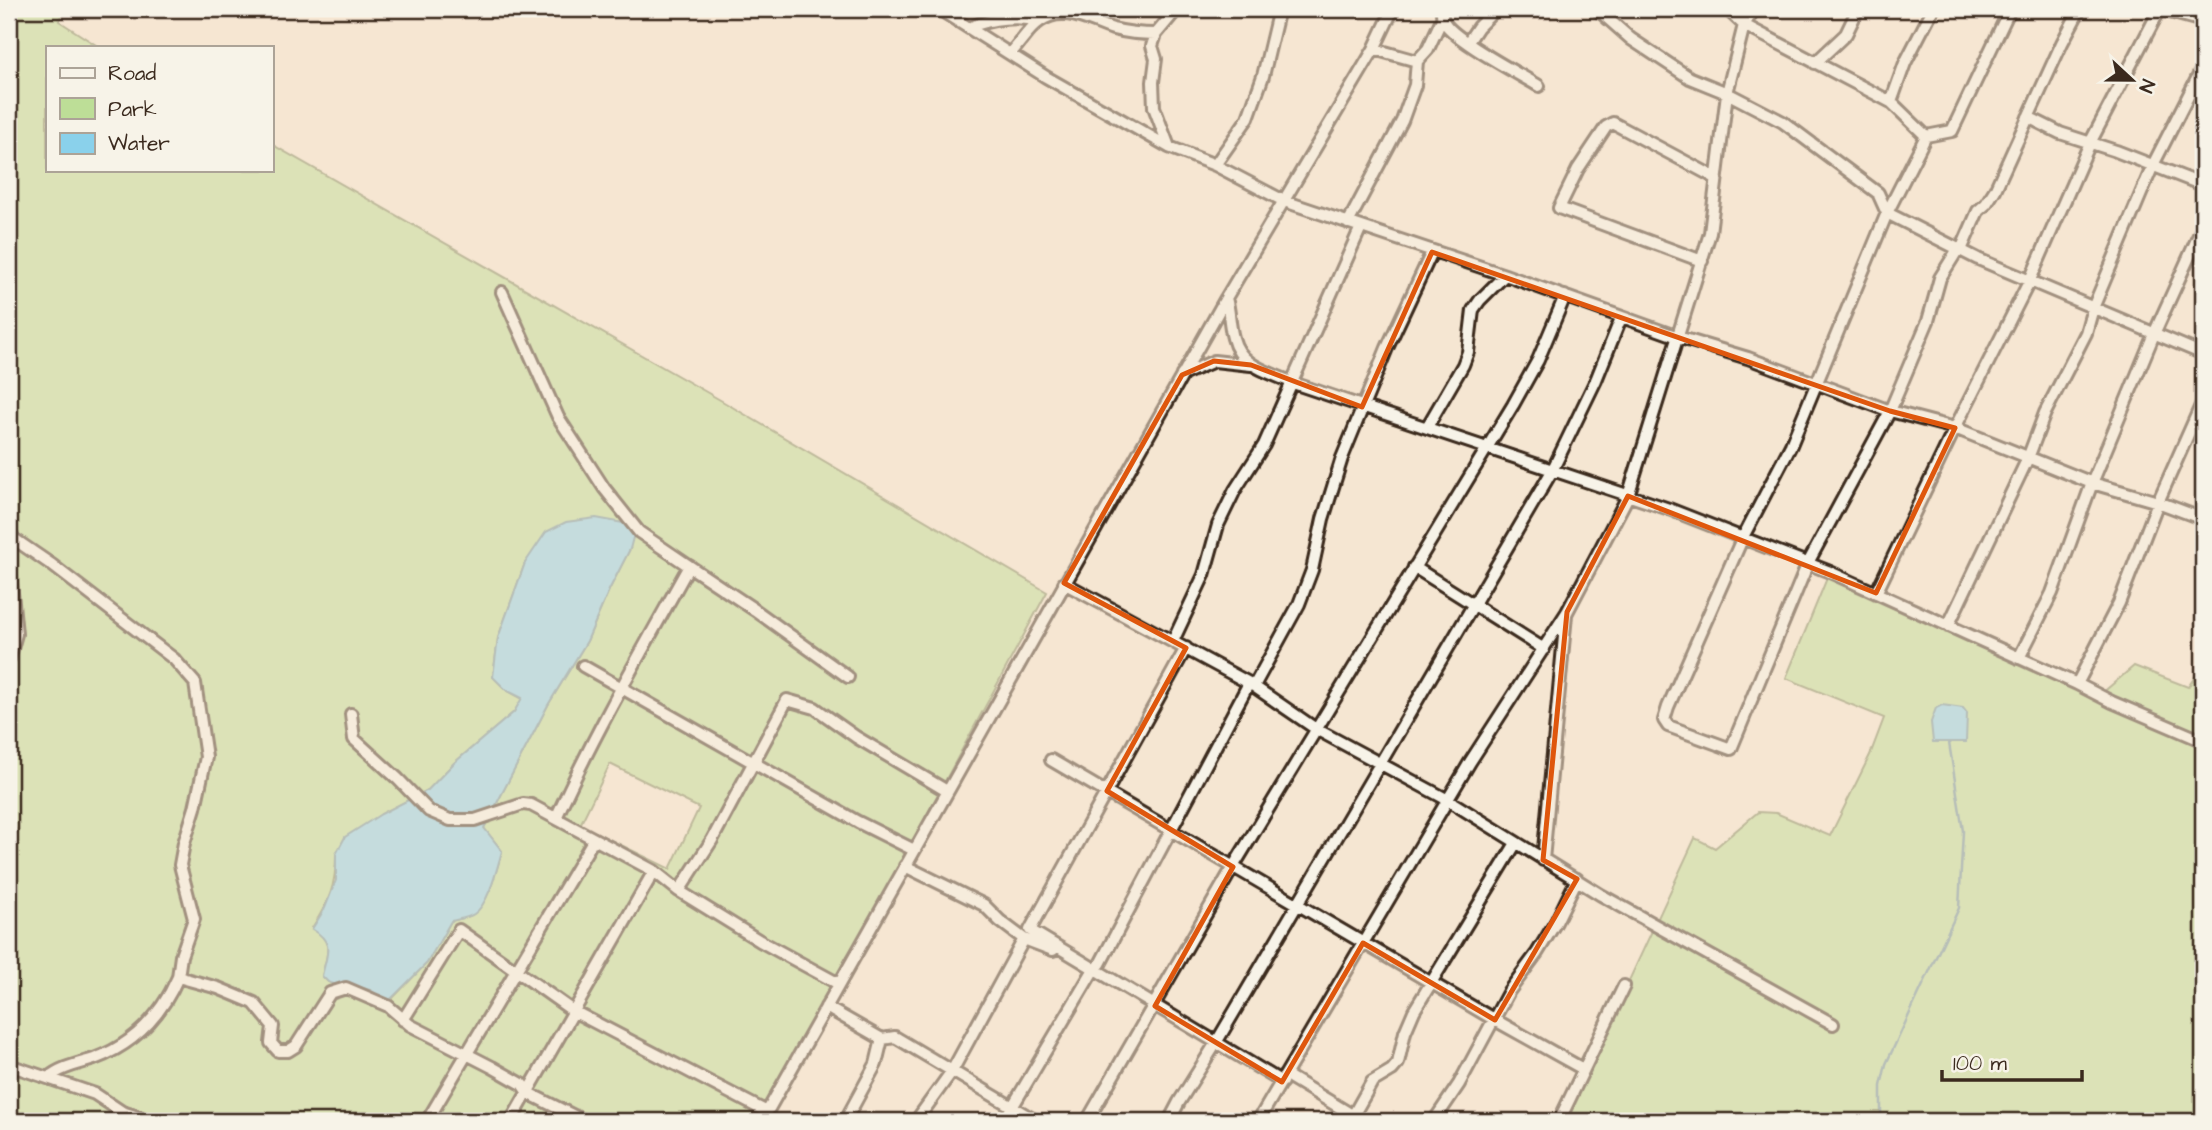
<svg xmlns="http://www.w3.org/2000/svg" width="2212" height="1130" font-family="'Architects Daughter',sans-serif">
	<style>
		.green { fill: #bdde97; stroke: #7c845a; stroke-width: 2; fill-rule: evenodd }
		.water { fill: #8ad1eb; stroke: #6a8e99; stroke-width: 2 }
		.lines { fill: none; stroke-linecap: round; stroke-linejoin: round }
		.stream { stroke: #6a8e99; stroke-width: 2.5 }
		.minor-casing { stroke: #3b2a1e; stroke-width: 16 }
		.minor { stroke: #f7f3e8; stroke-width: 10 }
		.marked { fill: none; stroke: #df570d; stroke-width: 5; stroke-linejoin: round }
	</style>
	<rect width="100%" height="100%" fill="#f5e6d2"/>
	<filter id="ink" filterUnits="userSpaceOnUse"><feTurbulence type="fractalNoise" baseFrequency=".0143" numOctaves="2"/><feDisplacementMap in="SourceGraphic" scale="14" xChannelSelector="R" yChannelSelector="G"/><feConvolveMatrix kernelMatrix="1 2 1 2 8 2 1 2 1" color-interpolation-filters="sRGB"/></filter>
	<g filter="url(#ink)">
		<path class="green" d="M 9,9 L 66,9 L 59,21 L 99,47 L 47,47 L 47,170 L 271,170 L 271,144 L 722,401 L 1047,592 L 828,998 L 754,1121 L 9,1121 L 9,852 L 18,831 L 9,822 ZM 630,549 L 609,590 L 587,641 L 548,705 L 484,828 L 502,851 C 497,868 489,904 473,914 C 468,918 458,919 451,921 L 427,963 L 389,1002 L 371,990 L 351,985 L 336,985 L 328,982 L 322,976 C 327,953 335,943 312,928 C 329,901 336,887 336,854 L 381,814 L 428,790 L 454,763 L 514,712 L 523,699 L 506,690 L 493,677 L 498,638 L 525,563 ZM 610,764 L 699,808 L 670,869 L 580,825 Z
			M 1827,578 L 2101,694 L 2134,666 L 2188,687 L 2203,665 L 2203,1121 L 1564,1121 L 1695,838 L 1715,848 L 1758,812 L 1776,813 L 1830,836 L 1870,755 L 1884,718 L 1786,678 Z"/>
		<path class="water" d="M 596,518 L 623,523 L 635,530 L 630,549 L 609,590 L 587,641 L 548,705 L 484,828 L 502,851 C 497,868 489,904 474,914 C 468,918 458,919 451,921 L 427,963 L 388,1002 L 370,990 L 352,985 L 336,985 L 328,982 L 322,976 C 327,953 335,943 312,929 L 325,908 L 336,880 L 336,854 L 345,837 L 381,814 L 428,790 L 454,763 L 514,712 L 522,698 L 506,690 L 493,677 L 498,638 L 525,563 L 546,532 L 566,522 Z
			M 1942,705 L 1963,708 L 1967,713 L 1966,742 L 1933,742 L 1931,722 L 1936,708 Z"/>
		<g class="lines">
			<path class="stream" d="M 1881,1121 L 1881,1086 L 1886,1064 L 1959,908 L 1963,831 L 1949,743"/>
			<defs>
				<path id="minor" d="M 939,9 L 1046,77 L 1169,147 L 1215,165 L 1284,201 L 1505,275 L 1678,337 L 1748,358 L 1890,411 L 1955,428 L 2092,483 L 2158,502 L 2203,519
					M 1442,9 C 1442,11 1442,18 1443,20 C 1450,38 1519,74 1539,86
					M 1597,9 L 1631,39 L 1690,78 L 1727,93 L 1783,122 L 1878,193 L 1887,213 L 1978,259 L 2203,354
					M 1727,9 L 1744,25 L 1754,9
					M 1933,9 L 1905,63 L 1891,102 L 1926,136 L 1887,213 L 1791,445 L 1742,539 L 1668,707 L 1664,720 L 1668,726 L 1731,749 L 1808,563 L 1890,411 L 1928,321 L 1940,278 L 1958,249
					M 2159,9 L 2203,21
					M 971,27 C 991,18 1018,16 1040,21
					M 1468,42 L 1478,27 L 1496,9
					M 1011,53 C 1020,43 1029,28 1040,21 C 1064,4 1090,22 1113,29 C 1128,33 1141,34 1156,34
					M 1417,61 L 1428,49 L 1442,19
					M 1815,63 L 1846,34 L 1858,9
					M 2028,117 L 2060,133 L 2116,151 L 2203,185
					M 1926,136 L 1952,131 L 2010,9
					M 1169,147 L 1154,107 L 1153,82 L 1156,59 L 1152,46 L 1156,34 L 1177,9
					M 1215,165 L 1248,118 L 1263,76 L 1279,9
					M 1348,223 L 1402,121 L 1415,85 L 1417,61 L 1374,49
					M 1961,250 L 1978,211 L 1986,204 L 1995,190 L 2062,43 L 2080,9
					M 1702,261 L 1559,208 L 1578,169 L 1606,127 L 1613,123 L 1716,178
					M 502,292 L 558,417 L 604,488 L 639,532 L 689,566 C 643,649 595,732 556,818
					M 1226,298 C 1230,312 1229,324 1233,338 C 1240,367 1270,372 1293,383 L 1669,509 L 1830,572 L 2077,684 L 2112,702 L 2203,741
					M 1182,375 L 1214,361 L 1251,365
					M 1427,427 L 1463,365 L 1468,352 L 1473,310 L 1480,300 L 1505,275
					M 9,532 L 14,539 L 52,565 L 174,659 L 195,683 L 206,757 L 195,808 L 184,843 L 180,865 L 194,919 L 181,956 L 178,977 L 218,988 L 254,1003 L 273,1026 L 271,1043 L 278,1051 L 288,1051 L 296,1046 L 330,993 L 346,988 L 388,1006 L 410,1025 L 492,1067 L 522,1084 L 528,1093 L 584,1121
					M 9,562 L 16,634 L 9,659
					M 689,566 L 755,610 L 848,677
					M 1414,567 L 1544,649
					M 1064,583 L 1249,683 L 1316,729 L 1448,800 L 1601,895 L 1833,1024
					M 1876,593 L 1955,428 L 2030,280 L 2090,143 L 2160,9
					M 1948,626 L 2028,458 L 2045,413 L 2086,333 L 2093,308 L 2153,165 L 2203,67
					M 1173,641 L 1204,575 L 1218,525 L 1235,490 L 1264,445 L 1361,227
					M 1186,648 L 1030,930 L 1282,1082
					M 2019,658 L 2052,593 L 2092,483 L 2154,334 L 2203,226
					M 583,666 L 858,822 L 914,850
					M 2077,684 L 2119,603 L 2158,502 L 2203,401
					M 1254,686 L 1299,604 L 1312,570 L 1323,519 L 1342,458 L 1387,348 L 1432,252
					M 351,714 L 354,739 L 398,779 L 429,811 L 450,820 L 475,820 L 523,804 L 531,805 L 654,871 L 679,891 L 760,941 L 839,984
					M 1051,760 L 1495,1020 L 1583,1069
					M 1543,860 L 1566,615
					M 905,866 L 984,905 L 1000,921 L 1024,939 L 1053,950
					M 679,891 L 712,840 L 787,700 L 815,708 L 856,737 L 947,791
					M 1100,964 L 1249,683
					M 826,1007 L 882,1039 L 895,1037 L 1036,1121
					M 403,1020 L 459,930 L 573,1011 L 767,1112
					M 9,1065 L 95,1094 L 122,1112 L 151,1121
					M 1286,1075 L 1362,1121
					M 48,1078 C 61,1067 78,1064 94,1059 C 135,1044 161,1016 178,977
					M 427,1121 L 594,839
					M 511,1121 L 654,871
					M 762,1121 L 1226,298 L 1374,49 L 1393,9
					M 845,1121 L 876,1064 L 882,1039
					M 916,1121 L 952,1071 L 1024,939
					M 1004,1121 L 1094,969
					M 1087,1121 L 1233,867 L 1513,405 L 1538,360 L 1565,296
					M 1169,1121 L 1179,1102 L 1216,1043 L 1552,471 L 1596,380 L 1621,318
					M 1258,1121 L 1470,762 L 1567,612 L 1628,496 L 1710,233 L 1727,93 L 1744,25 L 1891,102
					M 1350,1121 L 1372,1082 L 1392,1070 L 1398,1063 L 1405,1032 L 1414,1011 L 1516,843
					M 1434,1121 L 1459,1084 L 1509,991 L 1537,953 L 1556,922 L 1577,879
					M 1559,1121 L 1624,986"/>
			</defs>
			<use href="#minor" class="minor-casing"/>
			<use href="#minor" class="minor"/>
		</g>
	</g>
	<path d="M0 0H2212V1130H0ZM 1432,252 L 1890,411 L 1955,428 L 1876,593 L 1628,496 L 1567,612 L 1543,860 L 1577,879 L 1495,1020 L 1363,943 L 1282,1082 L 1155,1006 L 1233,867 L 1107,791 L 1186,648 L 1064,583 L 1182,375 L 1214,361 L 1251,365 L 1362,407 Z" fill="#f5e6d2" fill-opacity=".55" fill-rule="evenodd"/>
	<path class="marked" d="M 1432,252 L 1890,411 L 1955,428 L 1876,593 L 1628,496 L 1567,612 L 1543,860 L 1577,879 L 1495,1020 L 1363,943 L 1282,1082 L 1155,1006 L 1233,867 L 1107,791 L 1186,648 L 1064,583 L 1182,375 L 1214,361 L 1251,365 L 1362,407 Z"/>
	<rect width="2212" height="1130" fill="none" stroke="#f7f3e8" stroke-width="35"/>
	<rect x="18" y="18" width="2177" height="1095" fill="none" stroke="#3b2a1e" stroke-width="2.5" filter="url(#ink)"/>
	<rect x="46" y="46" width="228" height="126" fill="#f7f3e8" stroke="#aca397" stroke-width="2"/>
	<rect x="60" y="68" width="35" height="10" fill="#f7f3e8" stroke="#aca397" stroke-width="2"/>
	<text x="108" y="80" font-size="21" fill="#3b2a1e">Road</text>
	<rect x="60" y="98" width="35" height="21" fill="#bdde97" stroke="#aca397" stroke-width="2"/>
	<text x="108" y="116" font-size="21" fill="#3b2a1e">Park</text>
	<rect x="60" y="133" width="35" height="21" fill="#8ad1eb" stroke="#aca397" stroke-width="2"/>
	<text x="108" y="150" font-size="21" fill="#3b2a1e">Water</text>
	<g transform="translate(2132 80) rotate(112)" stroke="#f7f3e8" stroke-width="5" paint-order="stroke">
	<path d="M0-5L12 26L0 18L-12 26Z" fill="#3b2a1e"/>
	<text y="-10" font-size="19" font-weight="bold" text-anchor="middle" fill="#3b2a1e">N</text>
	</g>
	<path d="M1942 1070v10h140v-10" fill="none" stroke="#3b2a1e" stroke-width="3.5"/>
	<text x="1953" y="1070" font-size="21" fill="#3b2a1e" stroke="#f7f3e8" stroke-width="5" paint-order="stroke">100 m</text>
</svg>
